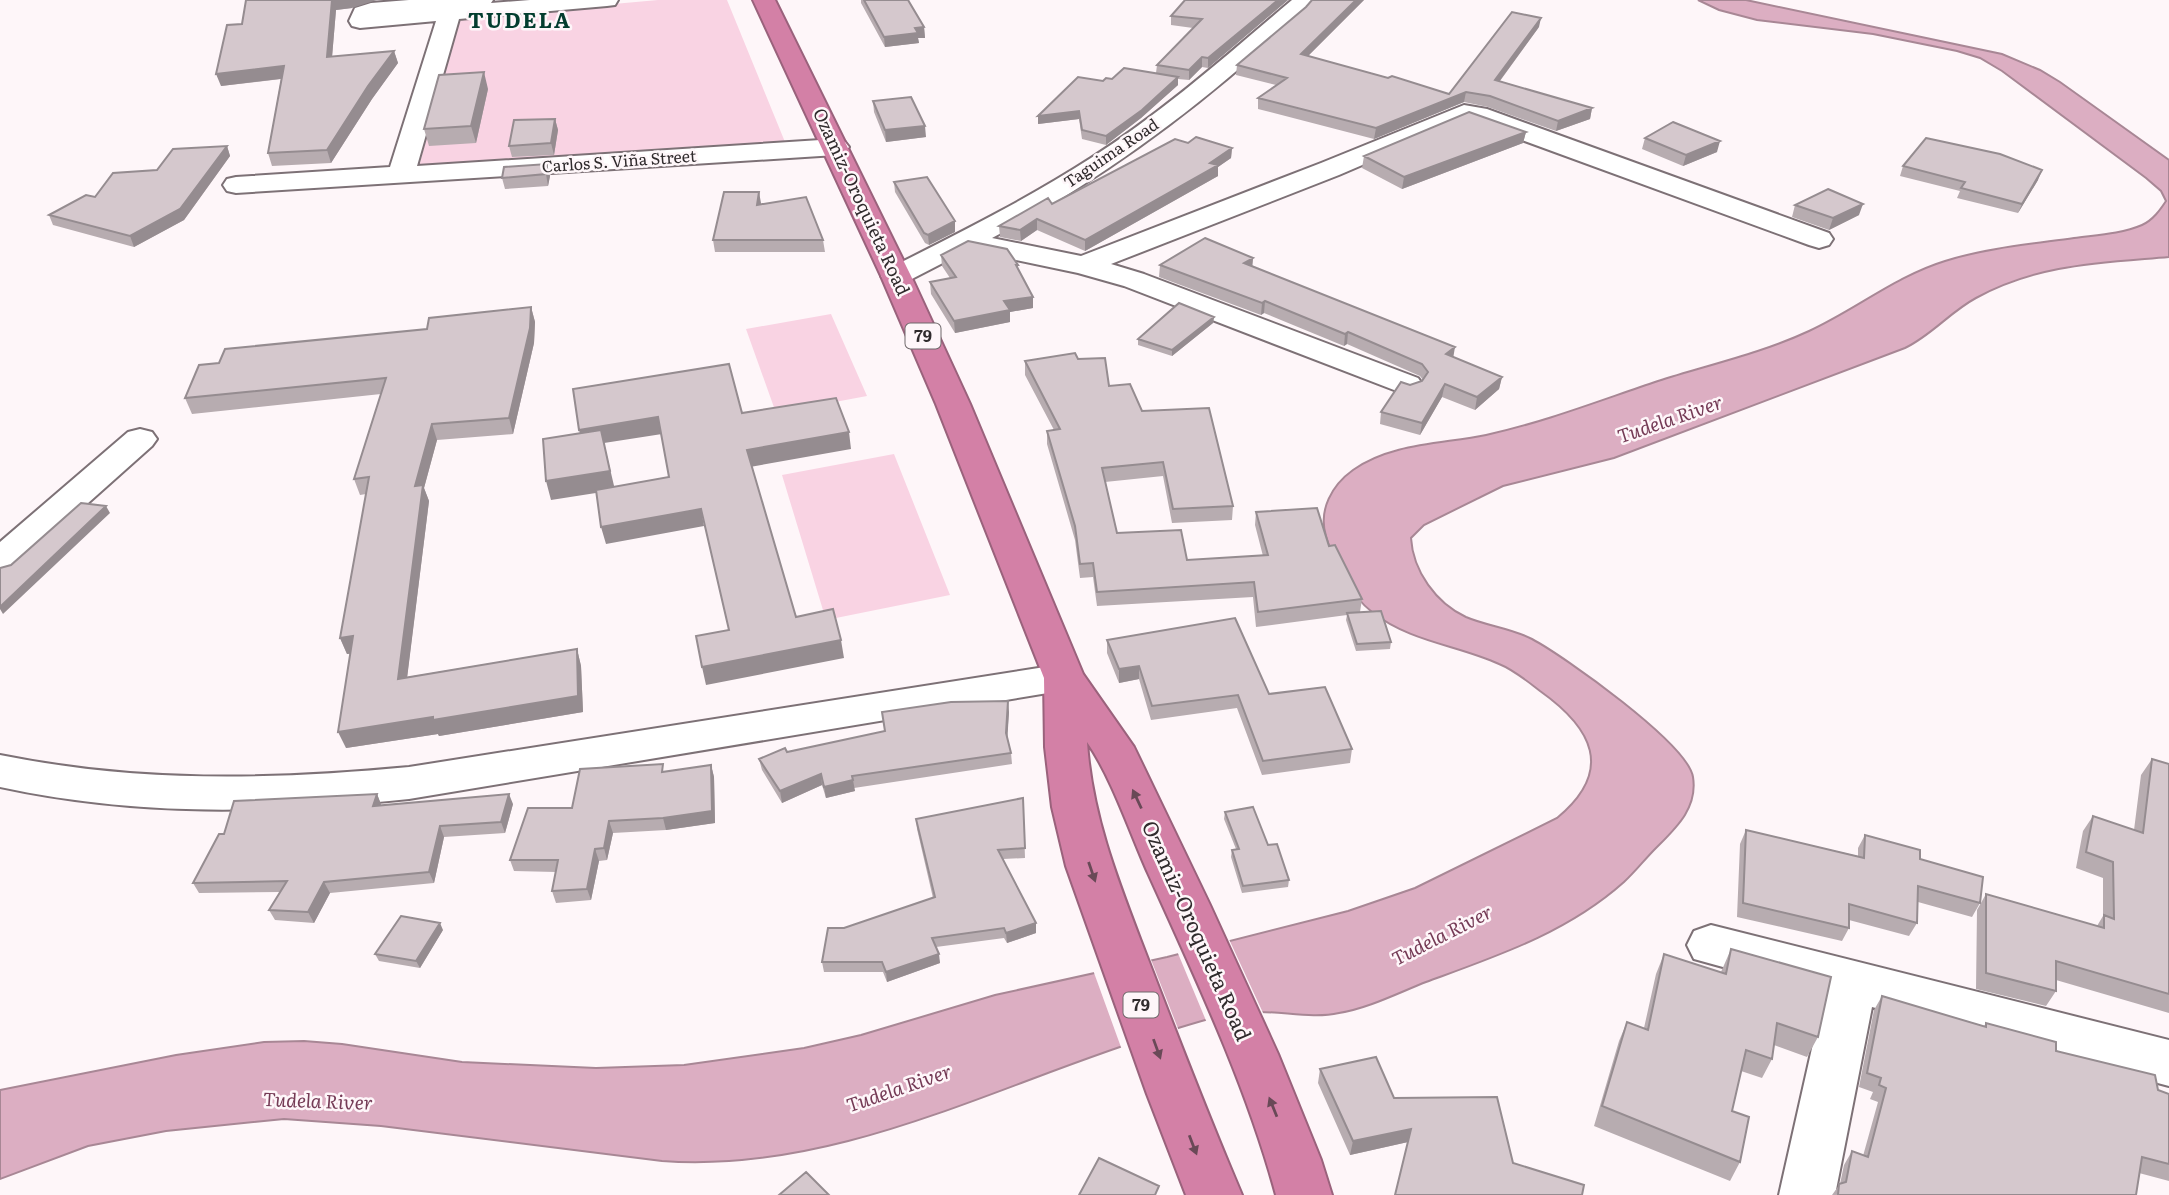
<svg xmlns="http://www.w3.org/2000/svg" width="2169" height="1195" font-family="Literata,serif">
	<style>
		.green { fill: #f9d3e3 }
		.water { fill: #dcaec2; stroke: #a88795; stroke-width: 2 }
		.pier { fill: #fef6f9 }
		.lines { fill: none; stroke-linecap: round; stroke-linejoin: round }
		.minor-casing { stroke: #7d7176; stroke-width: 4 }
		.highway-casing { stroke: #9a627c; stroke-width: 4 }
		.minor { fill: #fff; fill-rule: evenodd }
		.highway { fill: #d380a6; fill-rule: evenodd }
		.wall { fill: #b7acb0 }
		.shaded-wall { fill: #958c90 }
		.building { fill: #d5c8cd; stroke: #958c90; stroke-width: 2 }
		.oneway { fill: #694957 }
		.labels { text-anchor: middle; stroke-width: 5; stroke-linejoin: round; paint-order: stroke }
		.far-street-label { font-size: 16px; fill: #302b2d; stroke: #fef6f9 }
		.shield { fill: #fef6f9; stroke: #6e686a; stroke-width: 2 }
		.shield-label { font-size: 16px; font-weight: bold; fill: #302b2d }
		.street-label { font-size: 18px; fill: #302b2d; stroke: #fef6f9 }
		.water-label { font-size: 19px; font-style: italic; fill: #753b56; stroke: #fef6f9 }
		.far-district-label { font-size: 21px; font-weight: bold; letter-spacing: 2px; fill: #043d2f; stroke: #fef6f9 }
		.near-street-label { font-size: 21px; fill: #302b2d; stroke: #fef6f9 }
	</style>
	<rect width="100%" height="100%" fill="#fef6f9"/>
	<path class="green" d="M 658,0 L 727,0 L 785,142 L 418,170 L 458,18 Z
		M 831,314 L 867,396 L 776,413 L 746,329 Z
		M 894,454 L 950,595 L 826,620 L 782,475 Z"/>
	<path class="water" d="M 1698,0 L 1746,0 L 2002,54 L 2040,70 L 2060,82 L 2169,160 L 2169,257 C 2100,263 2038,264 1976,298 C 1950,312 1932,335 1905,348 L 1614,458 L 1503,486 L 1424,525 L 1411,538 C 1413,571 1436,603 1466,617 C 1487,626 1511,628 1532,639 C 1564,656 1688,744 1693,777 C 1698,808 1676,828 1656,848 C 1645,859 1635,872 1624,882 C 1567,933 1497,956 1426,982 C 1398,993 1369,1008 1339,1013 C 1312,1019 1282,1011 1255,1012 C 1227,1012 1198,1022 1172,1030 C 1004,1080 842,1174 662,1161 L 381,1126 L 284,1119 L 166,1131 L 88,1146 L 0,1179 L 0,1090 L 176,1055 L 264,1042 L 304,1041 L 342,1044 L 462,1062 L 596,1068 L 684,1065 L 804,1048 L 861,1035 L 995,995 L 1167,957 L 1348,911 L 1415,888 L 1557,818 C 1615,770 1592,728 1540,691 C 1527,681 1514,670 1499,664 C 1457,645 1410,642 1372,612 C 1351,596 1333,561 1326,536 C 1318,510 1332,485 1353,470 C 1391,443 1442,444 1486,435 C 1545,422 1601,400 1658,381 C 1708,365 1762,353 1809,331 C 1855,310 1896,276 1945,261 C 1986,248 2031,244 2074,238 C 2096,235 2121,234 2142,225 C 2153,220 2160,210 2166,201 L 2161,191 L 2146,178 L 2002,71 L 1980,58 L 1957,51 L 1873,34 L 1757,20 L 1719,10 Z"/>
	<path class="pier" d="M 1228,937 L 1264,1015 L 1207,1023 L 1177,951 Z
		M 1150,957 L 1179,1031 L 1122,1050 L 1093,970 Z"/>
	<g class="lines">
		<defs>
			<path id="minor" d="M 409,0 L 493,0 L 491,3 L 530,0 L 618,0 L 615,5 L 607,6 L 459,19 L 417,166 L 836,139 L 845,142 L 849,147 L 845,152 L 836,155 L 236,193 L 227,191 L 223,185 L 227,179 L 236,177 L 390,167 L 436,21 L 360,28 L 352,26 L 349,21 L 355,8 L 371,3 Z
				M 1292,0 L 1316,0 C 1302,21 1275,38 1256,54 C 1174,126 1088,187 992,238 L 1081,256 L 1321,163 L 1464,105 L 1487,109 L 1829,233 L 1833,239 L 1829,245 L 1819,248 L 1809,245 L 1467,120 L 1339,175 L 1111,264 L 1144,274 L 1418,378 L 1423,385 L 1418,392 L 1407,395 L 1124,286 L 1078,273 L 968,250 L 906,282 L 896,285 L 886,282 L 881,276 L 886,270 C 955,235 1026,200 1091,158 C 1163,112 1227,55 1292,0 Z
				M 140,429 L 152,432 L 157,439 L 152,446 L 13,570 L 0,574 L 0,542 L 128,432 Z
				M 1064,664 L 1078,668 L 1084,678 L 1078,688 L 409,799 C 269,813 139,817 0,787 L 0,755 C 138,783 269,780 409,767 Z
				M 1711,925 L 2169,1040 L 2169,1086 L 1872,1007 L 1835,1195 L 1779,1195 L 1824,995 L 1694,959 L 1687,945 L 1694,931 Z"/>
			<path id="highway" d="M 753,0 L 775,0 L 911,276 L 970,404 L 1083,674 L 1134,747 L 1210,905 L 1278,1054 L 1321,1160 L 1332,1195 L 1276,1195 C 1246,1084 1195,977 1148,873 C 1130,833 1112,778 1087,742 C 1092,820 1122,891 1149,962 C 1179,1040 1209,1118 1242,1195 L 1186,1195 L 1147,1094 L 1066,866 L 1052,807 L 1045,747 L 1044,678 L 936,404 L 881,276 Z"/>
		</defs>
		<use href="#minor" class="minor-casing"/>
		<use href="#highway" class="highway-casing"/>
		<use href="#minor" class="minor"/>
		<use href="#highway" class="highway"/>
	</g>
	<path class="wall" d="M 246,0 L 352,8 L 336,10 L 332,57 L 394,51 L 398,63 L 372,99 L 331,163 L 272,166 L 268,153 L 281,79 L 221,86 L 242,24 Z
		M 861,0 L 908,0 L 924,27 L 925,38 L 918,38 L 919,43 L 885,47 L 861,3 Z
		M 1288,0 L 1208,68 L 1202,67 L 1189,80 L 1178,79 L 1178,85 L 1141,118 L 1106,145 L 1082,139 L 1079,119 L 1038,124 L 1103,81 L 1156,73 L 1157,65 L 1193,28 L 1171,25 L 1171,16 Z
		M 1364,0 L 1308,56 L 1449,94 L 1539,27 L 1500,81 L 1592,108 L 1590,119 L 1556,131 L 1488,107 L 1464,102 L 1374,139 L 1258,109 L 1258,98 L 1276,85 L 1236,75 L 1237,65 L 1306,7 Z
		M 488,89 L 476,143 L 429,146 L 424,129 Z
		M 873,101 L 926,137 L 886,142 L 874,112 Z
		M 555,119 L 558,130 L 554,155 L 512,157 L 509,146 Z
		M 1526,132 L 1523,143 L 1402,189 L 1362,168 L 1364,156 Z
		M 1645,138 L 1717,152 L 1683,166 L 1642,149 Z
		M 1188,143 L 1232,148 L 1231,158 L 1218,167 L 1218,176 L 1085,251 L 1037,230 L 1021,241 L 1000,237 L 999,226 L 1052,204 Z
		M 227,146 L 230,156 L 184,220 L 134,247 L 53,225 L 49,215 L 95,197 L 157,170 Z
		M 547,164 L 550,176 L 548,186 L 505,189 L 502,178 Z
		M 1903,166 L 2038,180 L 2018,213 L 1957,198 L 1960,191 L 1900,176 Z
		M 894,182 L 955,232 L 929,245 L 925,243 L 895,192 Z
		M 761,204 L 823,240 L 825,252 L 715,252 L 713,240 Z
		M 1795,205 L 1859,215 L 1829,230 L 1792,217 Z
		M 941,255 L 1018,265 L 1018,270 L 1033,297 L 1033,308 L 1010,312 L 1010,322 L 955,333 L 931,294 L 930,282 L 950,278 L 942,266 Z
		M 1253,258 L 1252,266 L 1453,357 L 1502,377 L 1499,389 L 1475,410 L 1442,397 L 1420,435 L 1380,424 L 1381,412 L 1410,385 L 1423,380 L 1420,376 L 1347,344 L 1344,346 L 1264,313 L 1261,315 L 1159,277 L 1160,265 Z
		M 531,307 L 535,322 L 534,343 L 513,434 L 437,440 L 424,488 L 429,501 L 407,677 L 577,649 L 581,666 L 583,712 L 439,736 L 438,734 L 346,748 L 350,654 L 347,654 L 340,638 L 366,494 L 360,495 L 354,479 L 381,394 L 192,414 L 185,398 L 219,363 L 427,329 Z
		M 1214,317 L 1213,323 L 1172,356 L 1138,345 L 1138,339 Z
		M 1078,359 L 1109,386 L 1142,411 L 1233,506 L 1232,520 L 1172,523 L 1163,476 L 1105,482 L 1117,533 L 1187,560 L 1263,556 L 1255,525 L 1256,512 L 1329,546 L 1362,599 L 1360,612 L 1391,642 L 1390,649 L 1356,651 L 1346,620 L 1347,615 L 1256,627 L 1253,597 L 1097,606 L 1093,577 L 1080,578 L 1075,540 L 1047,444 L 1047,431 L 1054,430 L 1025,375 L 1025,361 Z
		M 1107,640 L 1269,694 L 1352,749 L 1350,763 L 1262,775 L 1237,708 L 1151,720 L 1139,679 L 1119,683 L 1107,653 Z
		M 1009,712 L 1007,737 L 1011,753 L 1012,764 L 854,788 L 855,791 L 826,798 L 822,785 L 782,803 L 762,770 L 759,759 L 787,752 Z
		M 2152,759 L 2169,764 L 2169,1013 L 2056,980 L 2056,991 L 2046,1006 L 1976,989 L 1977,910 L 1986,894 L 2097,926 L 2103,916 L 2103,878 L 2076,868 L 2083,831 L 2093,816 L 2134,830 L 2141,775 Z
		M 711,765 L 714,777 L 715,823 L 666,830 L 613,833 L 607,860 L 599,861 L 591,900 L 556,903 L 552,891 L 556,872 L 514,871 L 510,860 L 572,808 L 665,772 Z
		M 377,794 L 381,805 L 513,804 L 505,833 L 444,837 L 434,883 L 330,893 L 314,923 L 275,920 L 269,910 L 280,892 L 199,893 L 193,883 L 224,834 Z
		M 1023,798 L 1025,858 L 1003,859 L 1036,933 L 1007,943 L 1004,938 L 936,947 L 940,963 L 887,982 L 883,972 L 824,972 L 822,962 L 844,928 L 933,898 L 917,829 L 916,819 Z
		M 1225,812 L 1268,845 L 1289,880 L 1288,887 L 1242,893 L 1231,857 L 1232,850 L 1236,849 L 1224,819 Z
		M 1746,830 L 1858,856 L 1858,848 L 1865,835 L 1920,859 L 1980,903 L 1972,917 L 1918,902 L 1917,923 L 1909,936 L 1849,920 L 1849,928 L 1842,941 L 1737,917 L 1740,844 Z
		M 443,930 L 420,968 L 379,961 L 375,954 Z
		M 1731,949 L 1818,1037 L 1807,1057 L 1774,1045 L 1772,1059 L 1762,1078 L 1741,1071 L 1732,1111 L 1740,1162 L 1730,1181 L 1594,1126 L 1619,1041 L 1627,1022 L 1644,1028 L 1656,974 L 1664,954 L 1721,972 Z
		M 1882,996 L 1984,1026 L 1986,1023 L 2169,1094 L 2169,1181 L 2139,1173 L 2136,1195 L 1832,1195 L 1840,1184 L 1844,1165 L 1852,1151 L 1863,1156 L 1878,1102 L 1870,1099 L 1873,1092 L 1859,1087 L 1874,1010 Z
		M 1320,1069 L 1408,1142 L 1350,1155 L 1318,1083 Z"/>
	<path class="shaded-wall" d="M 332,0 L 377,0 L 352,8 L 336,10 L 331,69 L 327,57 Z
		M 1278,0 L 1288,0 L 1208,68 L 1208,58 Z
		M 1356,0 L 1364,0 L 1300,64 L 1301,54 Z
		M 1541,18 L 1539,27 L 1493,90 L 1495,80 Z
		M 924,27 L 925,38 L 918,38 L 919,43 L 885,47 L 884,37 L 915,28 Z
		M 394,51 L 398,63 L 372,99 L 331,163 L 327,150 L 368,86 Z
		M 1202,57 L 1202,67 L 1189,80 L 1189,70 Z
		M 284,66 L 288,78 L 221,86 L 216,74 Z
		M 484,72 L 488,89 L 476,143 L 471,126 Z
		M 1178,77 L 1178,85 L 1141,118 L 1106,145 L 1106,136 Z
		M 1466,92 L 1464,102 L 1374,139 L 1376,128 Z
		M 1592,108 L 1590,119 L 1556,131 L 1558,121 Z
		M 1079,111 L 1079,119 L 1038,124 L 1038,116 Z
		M 555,119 L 558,130 L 554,155 L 551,143 Z
		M 925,126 L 926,137 L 886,142 L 885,130 Z
		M 1526,132 L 1523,143 L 1402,189 L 1404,177 Z
		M 1720,141 L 1717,152 L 1683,166 L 1686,155 Z
		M 227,146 L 230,156 L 184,220 L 134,247 L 130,236 Z
		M 1232,148 L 1231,158 L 1218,167 L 1218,176 L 1085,251 L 1085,240 L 1210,163 Z
		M 547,164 L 550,176 L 548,186 L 546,174 Z
		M 2042,170 L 2038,180 L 2018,213 L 2022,204 Z
		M 759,192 L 761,203 L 759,217 L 757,205 Z
		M 1863,204 L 1859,215 L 1829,230 L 1833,218 Z
		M 1037,219 L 1037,230 L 1021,241 L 1020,230 Z
		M 955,221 L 955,232 L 929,245 L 928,235 Z
		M 1253,258 L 1252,270 L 1244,263 Z
		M 1033,297 L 1033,308 L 1010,312 L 1010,322 L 955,333 L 954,321 L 1004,301 Z
		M 1265,301 L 1264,313 L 1261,315 L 1262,303 Z
		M 531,307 L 535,322 L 534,343 L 513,434 L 509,418 Z
		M 1214,317 L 1213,323 L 1172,356 L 1172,350 Z
		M 1348,332 L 1347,344 L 1344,346 L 1345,334 Z
		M 1455,347 L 1453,359 L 1446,354 Z
		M 1502,377 L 1499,389 L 1475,410 L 1477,397 Z
		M 1445,384 L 1442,397 L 1420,435 L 1422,423 Z
		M 658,417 L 662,434 L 604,443 L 615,490 L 551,500 L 546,481 L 583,447 L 579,430 Z
		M 432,424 L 437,440 L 424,488 L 429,501 L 405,695 L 398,679 L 415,486 Z
		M 849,432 L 851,449 L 750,467 L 747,450 Z
		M 106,506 L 110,513 L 3,614 L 0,609 L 0,607 Z
		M 701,509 L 704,526 L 606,544 L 601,527 Z
		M 353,636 L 360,652 L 347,654 L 340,638 Z
		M 841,640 L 844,658 L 706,685 L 702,667 Z
		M 577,649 L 581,666 L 583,712 L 439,736 L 438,734 L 346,748 L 338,732 Z
		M 1139,666 L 1139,679 L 1119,683 L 1119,669 Z
		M 1008,701 L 1009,712 L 1007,744 L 1006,733 Z
		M 711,765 L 714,777 L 715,823 L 666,830 L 663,818 Z
		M 821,774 L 822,785 L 782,803 L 780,791 Z
		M 853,780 L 855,791 L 826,798 L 824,787 Z
		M 377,794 L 381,804 L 378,817 L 373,806 Z
		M 509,794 L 513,804 L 505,833 L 501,822 Z
		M 609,821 L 613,833 L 607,860 L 604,848 Z
		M 440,826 L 444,837 L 434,883 L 429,872 Z
		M 595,849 L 599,861 L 591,900 L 587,889 Z
		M 324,882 L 330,893 L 314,923 L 308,912 Z
		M 440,923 L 443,930 L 420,968 L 416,961 Z
		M 1036,923 L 1036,933 L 1007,943 L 1006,933 Z
		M 939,954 L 940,963 L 887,982 L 886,972 Z
		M 1411,1129 L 1408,1142 L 1350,1155 L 1353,1141 Z"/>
	<path class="building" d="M 246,0 L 332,0 L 327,57 L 394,51 L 368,86 L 327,150 L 268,153 L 284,66 L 216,74 L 227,25 L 242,24 Z
		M 864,0 L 908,0 L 924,27 L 915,28 L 918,33 L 884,37 Z
		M 1185,0 L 1278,0 L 1208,58 L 1202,57 L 1189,70 L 1157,65 L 1202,19 L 1171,16 Z
		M 1312,0 L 1356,0 L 1301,54 L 1388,78 L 1392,76 L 1449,94 L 1512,12 L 1541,18 L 1495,80 L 1592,108 L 1558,121 L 1490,96 L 1466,92 L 1376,128 L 1258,98 L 1287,78 L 1237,65 L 1306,7 Z
		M 1124,68 L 1178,77 L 1142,110 L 1106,136 L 1082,130 L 1079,111 L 1038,116 L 1078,77 L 1103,81 L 1106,78 L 1112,79 Z
		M 484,72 L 471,126 L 424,129 L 439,75 Z
		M 911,97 L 925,126 L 885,130 L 873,101 Z
		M 1469,112 L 1526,132 L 1404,177 L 1364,156 Z
		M 555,119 L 551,143 L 509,146 L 514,120 Z
		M 1673,122 L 1720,141 L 1686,155 L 1645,138 Z
		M 1196,137 L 1232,148 L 1210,163 L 1218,165 L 1085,240 L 1037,219 L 1020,230 L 999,226 L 1048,198 L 1052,204 L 1175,139 L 1188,143 Z
		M 1926,138 L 2000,154 L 2042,170 L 2022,204 L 1961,188 L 1965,182 L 1903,166 Z
		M 227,146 L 180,209 L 130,236 L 49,215 L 86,195 L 95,197 L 113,173 L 157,170 L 173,149 Z
		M 547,164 L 546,174 L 502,178 L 504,167 Z
		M 927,177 L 955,221 L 928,235 L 924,233 L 894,182 Z
		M 1828,189 L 1863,204 L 1833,218 L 1795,205 Z
		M 724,192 L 759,192 L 757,205 L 806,197 L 823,240 L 713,240 Z
		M 1205,238 L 1253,258 L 1244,263 L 1455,347 L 1446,354 L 1502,377 L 1477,397 L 1445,384 L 1422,423 L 1381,412 L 1401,382 L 1410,385 L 1422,381 L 1428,372 L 1422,364 L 1348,332 L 1345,334 L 1265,301 L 1262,303 L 1160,265 Z
		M 968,241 L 1007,249 L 1018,265 L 1016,265 L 1033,297 L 1004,301 L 1010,310 L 954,321 L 930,282 L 956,277 L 941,255 Z
		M 1179,303 L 1214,317 L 1172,350 L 1138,339 Z
		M 531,307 L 530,328 L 509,418 L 432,424 L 415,486 L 423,485 L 398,679 L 577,649 L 578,696 L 433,720 L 433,717 L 338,732 L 353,636 L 340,638 L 369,477 L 354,479 L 386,378 L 185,398 L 199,365 L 219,363 L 225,349 L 427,329 L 429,318 Z
		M 1075,353 L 1078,359 L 1105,358 L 1109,386 L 1130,384 L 1142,411 L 1209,408 L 1233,506 L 1173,509 L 1163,462 L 1102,468 L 1117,533 L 1181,530 L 1187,560 L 1268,555 L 1256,512 L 1317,508 L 1329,546 L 1335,545 L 1362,599 L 1258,612 L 1254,582 L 1097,592 L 1093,563 L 1080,564 L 1075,526 L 1047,431 L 1060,429 L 1025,361 Z
		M 729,364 L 742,413 L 836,398 L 849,432 L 747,450 L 796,617 L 833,609 L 841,640 L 702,667 L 696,636 L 729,630 L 701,509 L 601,527 L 596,490 L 669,477 L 658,417 L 579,430 L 573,389 Z
		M 601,430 L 610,471 L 546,481 L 543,439 Z
		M 81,503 L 106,506 L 0,607 L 0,568 L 11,565 Z
		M 1381,611 L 1391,642 L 1357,644 L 1347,613 Z
		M 1235,618 L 1269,694 L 1325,687 L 1352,749 L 1263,761 L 1238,695 L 1152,706 L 1139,666 L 1119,669 L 1107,640 Z
		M 1008,701 L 1006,733 L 1011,753 L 852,776 L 853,780 L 824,787 L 821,774 L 780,791 L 759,759 L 785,748 L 787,752 L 885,731 L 882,712 L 951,702 Z
		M 2152,759 L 2169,764 L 2169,994 L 2056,961 L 2056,991 L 1986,973 L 1986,894 L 2104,928 L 2104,915 L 2114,919 L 2113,862 L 2086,852 L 2093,816 L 2143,833 Z
		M 663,764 L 662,772 L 711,765 L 712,811 L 663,818 L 609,821 L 604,848 L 595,849 L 587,889 L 552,891 L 558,860 L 510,860 L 528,808 L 572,808 L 580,769 Z
		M 377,794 L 373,806 L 509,794 L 501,822 L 440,826 L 429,872 L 324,882 L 308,912 L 269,910 L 287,881 L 193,883 L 219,834 L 224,834 L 234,801 Z
		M 1023,798 L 1025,848 L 998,850 L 1036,923 L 1006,933 L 1004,928 L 932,938 L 939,954 L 886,972 L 882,962 L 822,962 L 828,928 L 844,928 L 935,897 L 916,819 Z
		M 1253,807 L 1268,845 L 1277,844 L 1289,880 L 1243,886 L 1232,850 L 1239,849 L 1225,812 Z
		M 1746,830 L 1864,858 L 1865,835 L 1920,850 L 1920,859 L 1983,877 L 1980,903 L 1918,886 L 1917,923 L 1849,904 L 1849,928 L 1743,903 Z
		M 401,916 L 440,923 L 416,961 L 375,954 Z
		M 1731,949 L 1831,977 L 1818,1037 L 1777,1023 L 1772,1059 L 1746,1050 L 1732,1111 L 1749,1117 L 1740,1162 L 1602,1106 L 1627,1022 L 1648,1030 L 1664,954 L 1726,974 Z
		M 1882,996 L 1986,1027 L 1986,1023 L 2056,1042 L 2056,1051 L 2155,1075 L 2158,1090 L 2169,1094 L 2169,1164 L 2142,1157 L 2136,1195 L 1838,1195 L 1839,1184 L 1846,1182 L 1852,1151 L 1868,1157 L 1886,1088 L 1879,1085 L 1881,1078 L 1867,1073 Z
		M 1376,1057 L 1394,1098 L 1497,1097 L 1513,1163 L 1584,1185 L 1582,1195 L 1395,1195 L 1411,1129 L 1353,1141 L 1320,1069 Z
		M 1099,1158 L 1159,1186 L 1155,1195 L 1079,1195 Z
		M 806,1172 L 829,1195 L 779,1195 Z"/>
	<defs><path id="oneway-solid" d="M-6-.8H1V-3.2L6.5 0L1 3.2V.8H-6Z" transform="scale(1.75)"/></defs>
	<g class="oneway">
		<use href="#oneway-solid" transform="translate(1137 799) rotate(-115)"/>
		<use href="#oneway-solid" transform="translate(1092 872) rotate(71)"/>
		<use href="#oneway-solid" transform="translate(1157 1049) rotate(70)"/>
		<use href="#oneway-solid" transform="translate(1273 1107) rotate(-112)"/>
		<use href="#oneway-solid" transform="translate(1193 1145) rotate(69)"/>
	</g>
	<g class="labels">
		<g class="far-street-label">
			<text transform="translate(1111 153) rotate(-34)" y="6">Taguima Road</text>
			<text transform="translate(619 161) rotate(-4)" y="6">Carlos S. Viña Street</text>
		</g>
		<g class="shield">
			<rect x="905.5" y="323.5" width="35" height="25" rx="5"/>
			<rect x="1123.5" y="992.5" width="35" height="25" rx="5"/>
		</g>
		<g class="shield-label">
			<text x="923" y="342">79</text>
			<text x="1141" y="1011">79</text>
		</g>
		<g class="street-label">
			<text transform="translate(861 202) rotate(65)" y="6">Ozamiz-Oroquieta Road</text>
		</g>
		<g class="water-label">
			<text transform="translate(1670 419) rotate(-19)" y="7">Tudela River</text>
			<text transform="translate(1442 935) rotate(-27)" y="7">Tudela River</text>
			<text transform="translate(899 1088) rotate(-19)" y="7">Tudela River</text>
			<text transform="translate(318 1101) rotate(2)" y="7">Tudela River</text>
		</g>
		<g class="far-district-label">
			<text x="520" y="28">TUDELA</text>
		</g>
		<g class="near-street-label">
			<text transform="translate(1196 931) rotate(66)" y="7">Ozamiz-Oroquieta Road</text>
		</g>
	</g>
</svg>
